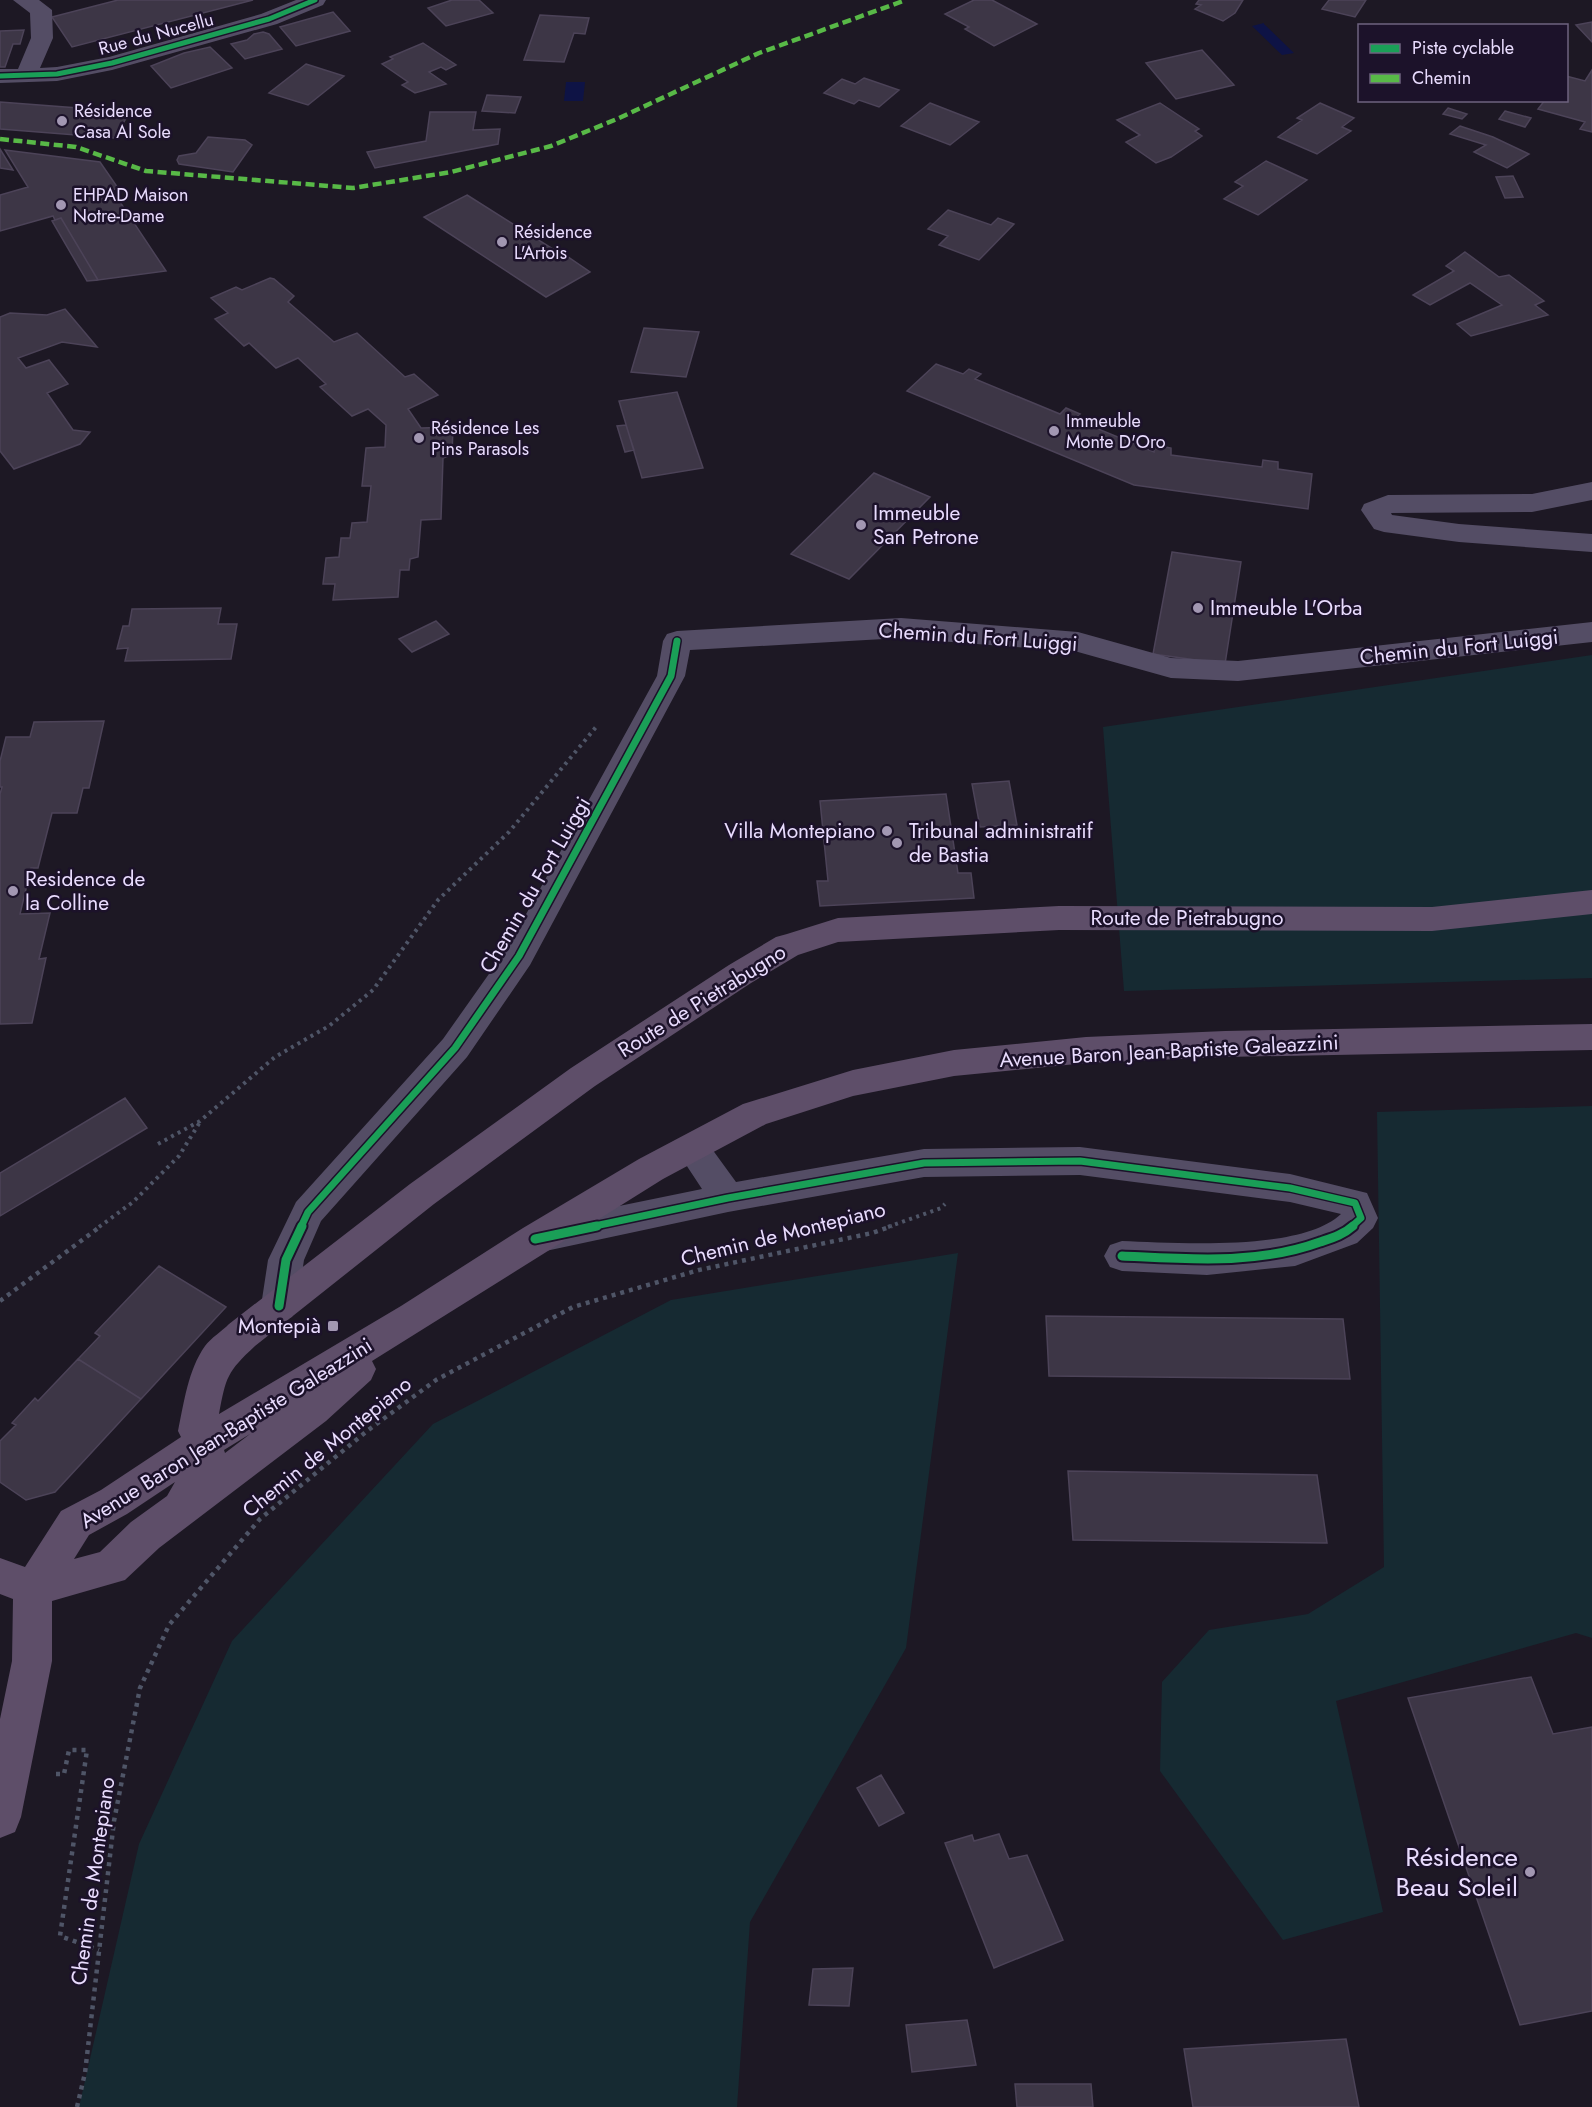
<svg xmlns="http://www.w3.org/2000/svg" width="1592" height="2107" font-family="Jost,sans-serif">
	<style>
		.green { fill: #162a32 }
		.water { fill: #0e1345 }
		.building { fill: #3d3646; stroke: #4c4358; stroke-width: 1.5 }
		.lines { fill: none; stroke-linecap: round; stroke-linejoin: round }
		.path-far1 { stroke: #4f5567; stroke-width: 4; stroke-dasharray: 3 4.5; stroke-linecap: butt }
		.path { stroke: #4f5567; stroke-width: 4.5; stroke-dasharray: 4 5; stroke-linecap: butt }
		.minor { fill: #544d65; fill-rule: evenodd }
		.major { fill: #5e4e69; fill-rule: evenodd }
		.quiet { stroke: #58b947; stroke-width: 4.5; stroke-dasharray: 9 4.5; stroke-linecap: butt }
		.cycleway-far2-casing { stroke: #1c122a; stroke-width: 8 }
		.cycleway-far1-casing { stroke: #1c122a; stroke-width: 10 }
		.cycleway-casing { stroke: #1c122a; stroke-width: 13 }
		.cycleway-far2 { stroke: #1a9f57; stroke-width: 5 }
		.cycleway-far1 { stroke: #1a9f57; stroke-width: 7 }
		.cycleway { stroke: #1a9f57; stroke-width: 9 }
		.poi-dot { fill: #a297b2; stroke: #1c122a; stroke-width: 2 }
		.labels { text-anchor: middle; stroke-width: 5; stroke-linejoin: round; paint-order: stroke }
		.far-street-label { font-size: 18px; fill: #e9dcfe; stroke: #1c122a }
		.far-poi-label { font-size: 18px; fill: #e9dcfe; stroke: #1c122a; text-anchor: start }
		.poi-label { font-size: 21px; fill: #e9dcfe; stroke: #1c122a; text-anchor: start }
		.street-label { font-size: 21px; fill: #e9dcfe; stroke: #1c122a }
		.near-poi-label { font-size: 26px; fill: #e9dcfe; stroke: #1c122a; text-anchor: end }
	</style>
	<rect width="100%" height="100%" fill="#1d1824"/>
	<path class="green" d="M 1592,655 L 1592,978 L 1124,991 L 1103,727 Z
		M 1592,1106 L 1592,1638 L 1576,1633 L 1336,1701 L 1383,1912 L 1283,1940 L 1160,1771 L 1162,1682 L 1209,1630 L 1308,1614 L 1384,1567 L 1377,1112 Z
		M 958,1253 L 906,1648 L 750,1922 L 737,2107 L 79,2107 L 139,1844 L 232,1641 L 433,1424 L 671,1300 Z"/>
	<path class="water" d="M 1264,23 L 1264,24 L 1294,53 L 1282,55 L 1252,26 Z
		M 566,82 L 585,82 L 583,101 L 564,101 Z"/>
	<path class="building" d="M 118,0 L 253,0 L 72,47 L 52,17 Z
		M 452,0 L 479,0 L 493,13 L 446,26 L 428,8 Z
		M 974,0 L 992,0 L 1037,24 L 994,46 L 965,29 L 969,27 L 945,14 Z
		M 1199,0 L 1243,0 L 1235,13 L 1223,21 L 1195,9 L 1201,5 L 1196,4 Z
		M 1329,0 L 1366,0 L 1355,17 L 1322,9 Z
		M 333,12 L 350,31 L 296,46 L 280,27 Z
		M 540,15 L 589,18 L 585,34 L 574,33 L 564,62 L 524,60 Z
		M 1592,22 L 1592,42 L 1576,25 Z
		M 24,30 L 20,44 L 13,44 L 5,67 L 0,67 L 0,31 Z
		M 263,32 L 269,34 L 282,49 L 245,59 L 231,44 L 247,40 L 254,34 Z
		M 423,43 L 456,65 L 446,70 L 441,67 L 429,72 L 446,84 L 415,93 L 402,85 L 408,82 L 382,64 L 393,59 L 390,57 Z
		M 210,47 L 232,68 L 171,88 L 151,66 L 184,53 Z
		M 1202,50 L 1234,85 L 1176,99 L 1146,63 Z
		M 306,64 L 344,76 L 308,105 L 269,93 Z
		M 1592,70 L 1592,132 L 1580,129 L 1585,122 L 1538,109 L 1545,100 L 1566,100 L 1566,76 L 1585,81 Z
		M 864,78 L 899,90 L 879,107 L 859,100 L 854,104 L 824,93 L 842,79 L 855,84 Z
		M 487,95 L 521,97 L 515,113 L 482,111 Z
		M 0,102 L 130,112 L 114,138 L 0,129 Z
		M 930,103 L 979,122 L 950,145 L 901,126 Z
		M 1160,103 L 1199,129 L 1195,131 L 1202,136 L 1171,157 L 1156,163 L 1126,142 L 1140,135 L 1117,120 Z
		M 1320,103 L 1354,118 L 1342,127 L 1351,131 L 1317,154 L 1278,137 L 1302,120 L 1297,118 Z
		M 1448,108 L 1467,114 L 1462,119 L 1443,114 Z
		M 1505,111 L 1531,118 L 1525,127 L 1499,119 Z
		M 430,112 L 476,112 L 473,130 L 500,129 L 498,144 L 375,168 L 367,152 L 426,141 Z
		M 1460,126 L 1493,137 L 1529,154 L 1507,168 L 1474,152 L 1486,145 L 1450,134 Z
		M 208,137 L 245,140 L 252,145 L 233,172 L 179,164 L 177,160 L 179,156 L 196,153 Z
		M 0,149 L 13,170 L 0,168 Z
		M 5,150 L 100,162 L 118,188 L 112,190 L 166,271 L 98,280 L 61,218 L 55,220 L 53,216 L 0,231 L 0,195 L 28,187 Z
		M 1266,161 L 1307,180 L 1258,215 L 1224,199 L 1243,186 L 1235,182 Z
		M 1513,176 L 1523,197 L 1505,198 L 1496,177 Z
		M 467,195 L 556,251 L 558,250 L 590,272 L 546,297 L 424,217 Z
		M 948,210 L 991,225 L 998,218 L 1014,224 L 979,260 L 939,245 L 948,236 L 928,229 Z
		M 61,218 L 98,280 L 87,281 L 52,221 Z
		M 1465,252 L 1499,277 L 1509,275 L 1544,301 L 1535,305 L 1548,315 L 1471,336 L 1457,324 L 1502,305 L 1470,283 L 1430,305 L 1413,295 L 1454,271 L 1446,266 Z
		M 270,278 L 274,279 L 294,296 L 288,302 L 334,342 L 357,333 L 405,377 L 414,374 L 438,395 L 408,409 L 421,428 L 453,427 L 452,455 L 443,458 L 441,519 L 421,520 L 418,557 L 410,559 L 409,570 L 400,570 L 398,597 L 333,600 L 335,584 L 323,584 L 326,558 L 339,557 L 341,538 L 350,538 L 352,523 L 367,522 L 371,486 L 362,486 L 366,448 L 385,447 L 386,425 L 368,409 L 352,416 L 320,387 L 326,384 L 298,358 L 276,368 L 249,343 L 244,346 L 215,319 L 228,313 L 211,298 L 236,287 L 242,290 Z
		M 65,309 L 97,347 L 62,342 L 18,358 L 26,368 L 49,360 L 68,384 L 47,393 L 73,430 L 90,432 L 80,444 L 14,469 L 0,451 L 0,317 L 10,313 L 47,315 Z
		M 644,328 L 699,332 L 686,377 L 631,372 Z
		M 936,364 L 963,374 L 969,369 L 981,374 L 975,379 L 1060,414 L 1066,408 L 1080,414 L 1074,419 L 1154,452 L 1155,445 L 1171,448 L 1171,455 L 1262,467 L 1263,460 L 1278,462 L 1278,469 L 1312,474 L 1308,509 L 1134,485 L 907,391 Z
		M 677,392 L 703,468 L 642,478 L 619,401 Z
		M 626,425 L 634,450 L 625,452 L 617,426 Z
		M 874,473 L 930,497 L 849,579 L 791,554 Z
		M 1172,552 L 1241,562 L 1225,664 L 1153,654 Z
		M 221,608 L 218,624 L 237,624 L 231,659 L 125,661 L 128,648 L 117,649 L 123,626 L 129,626 L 132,609 Z
		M 436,621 L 449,634 L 412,652 L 399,639 Z
		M 104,721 L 89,788 L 83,788 L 77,813 L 52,813 L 38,868 L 31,868 L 20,914 L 50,913 L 39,959 L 46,958 L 32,1023 L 0,1024 L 0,794 L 2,787 L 0,787 L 0,761 L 6,737 L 30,737 L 34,722 Z
		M 1009,781 L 1017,825 L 980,827 L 972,784 Z
		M 946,794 L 958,873 L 971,873 L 974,898 L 820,906 L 817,881 L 828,881 L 820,801 Z
		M 125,1098 L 147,1128 L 0,1216 L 0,1173 Z
		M 159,1266 L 226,1307 L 141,1399 L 78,1359 L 100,1336 L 95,1333 Z
		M 1046,1316 L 1343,1319 L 1350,1379 L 1049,1376 Z
		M 78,1359 L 141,1399 L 55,1492 L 26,1500 L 0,1482 L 0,1441 L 16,1425 L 12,1423 L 35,1398 L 38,1401 Z
		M 1068,1471 L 1317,1475 L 1327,1543 L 1073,1540 Z
		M 1531,1677 L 1553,1734 L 1592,1727 L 1592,2011 L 1520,2025 L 1408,1698 Z
		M 881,1775 L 904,1813 L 879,1826 L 857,1788 Z
		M 999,1834 L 1009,1859 L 1027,1855 L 1063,1940 L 994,1968 L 945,1843 L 972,1835 L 974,1841 Z
		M 853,1968 L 849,2006 L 809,2005 L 813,1969 Z
		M 967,2020 L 976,2065 L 912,2072 L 906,2025 Z
		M 1346,2039 L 1359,2107 L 1193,2107 L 1184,2049 Z
		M 1015,2084 L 1091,2084 L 1093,2107 L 1017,2107 Z"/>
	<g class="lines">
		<path class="path-far1" d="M 158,1144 L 200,1121 L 275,1057 L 329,1026 L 373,990 L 438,900 L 509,832 L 596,727
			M 99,1227 L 133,1202 L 179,1156 L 200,1122
			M 888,1227 L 941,1208 L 945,1204"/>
		<path class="path" d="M 0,1301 L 101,1226
			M 56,1774 L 64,1774 L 69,1750 L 87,1750 L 60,1936 L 99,1950
			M 77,2107 L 85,2073 L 114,1821 L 140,1688 L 169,1625 L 260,1519 L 367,1431 L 436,1380 L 573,1307 L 699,1270 L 872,1233 L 892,1226"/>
		<path class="minor" d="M 13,0 L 39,0 L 52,10 L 53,38 L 40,68 L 57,67 L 109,57 L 261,14 L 296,0 L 326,0 L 323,5 L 277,24 L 112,70 L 57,81 L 0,83 L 0,69 L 18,69 L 31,38 L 30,13 Z
			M 1592,482 L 1592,500 L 1532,512 L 1391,513 L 1392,515 L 1459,524 L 1592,534 L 1592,552 L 1459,542 L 1384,532 L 1374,529 L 1361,510 L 1364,504 L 1388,495 L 1532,494 Z
			M 901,618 L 1078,632 L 1171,658 L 1238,661 L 1592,622 L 1592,642 L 1238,681 L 1171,678 L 1078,652 L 901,638 L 690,650 L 685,676 L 530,965 L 467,1057 L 321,1221 L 304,1260 L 297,1306 L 292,1317 L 279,1322 L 266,1317 L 261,1306 L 268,1260 L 296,1202 L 443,1039 L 508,947 L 657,676 L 663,641 L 667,634 L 677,631 Z
			M 692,1134 L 704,1138 L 736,1182 L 924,1149 L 1080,1147 L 1290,1174 L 1367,1193 L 1378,1218 L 1373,1228 L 1357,1243 L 1295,1266 L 1207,1275 L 1122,1271 L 1110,1267 L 1104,1256 L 1110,1245 L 1122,1241 C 1176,1243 1301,1252 1341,1214 L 1290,1202 L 1080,1175 L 924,1177 L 728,1212 L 541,1252 L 529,1248 L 523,1237 L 529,1226 L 541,1222 L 702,1189 L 675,1148 L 680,1138 Z"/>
		<path class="major" d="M 1592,890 L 1592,914 L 1432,931 L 1059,930 L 838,942 L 798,955 L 751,983 L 595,1086 L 434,1204 L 255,1346 C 227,1372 226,1377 219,1414 L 401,1306 L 523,1228 L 639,1159 L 743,1104 L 853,1070 L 954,1050 L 1086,1037 L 1225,1031 L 1592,1024 L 1592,1050 L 1225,1057 L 1086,1063 L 954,1076 L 853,1096 L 766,1124 L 663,1179 L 372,1361 L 376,1369 L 371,1380 L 326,1421 L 159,1548 L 125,1580 L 52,1601 L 52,1661 L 21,1817 L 15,1832 L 0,1838 L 0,1719 L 12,1661 L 13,1599 L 0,1594 L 0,1558 L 25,1567 L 61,1511 L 101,1490 L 181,1437 L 178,1431 C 184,1403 188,1370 205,1346 C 211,1338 222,1331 229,1324 L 410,1184 L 571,1068 L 729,965 L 776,937 L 787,934 L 838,918 L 1059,906 L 1432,907 ZM 250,1434 L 225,1453 L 224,1450 ZM 175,1482 L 167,1496 L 131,1522 L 100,1552 L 74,1559 L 89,1535 L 127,1514 Z"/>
		<path class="quiet" d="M 0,139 L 76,147 L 146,171 L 353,188 L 451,172 L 551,146 L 617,119 L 759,53 L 906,0"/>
		<defs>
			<path id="cycleway-far2" d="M 0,76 L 57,74 L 112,63 L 269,19 L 315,0"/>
			<path id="cycleway-far1" d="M 301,1227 L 308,1212 L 455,1048 L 519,956 L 671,676 L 677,641
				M 590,1227 L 728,1198 L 924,1163 L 1080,1161 L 1290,1188 L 1355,1203 L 1361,1218 L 1351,1227"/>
			<path id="cycleway" d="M 535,1239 L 597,1226
				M 1122,1256 C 1188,1259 1257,1265 1320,1242 C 1332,1238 1343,1235 1353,1226
				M 279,1306 L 286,1260 L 302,1226"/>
		</defs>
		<use href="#cycleway-far2" class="cycleway-far2-casing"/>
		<use href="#cycleway-far1" class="cycleway-far1-casing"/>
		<use href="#cycleway" class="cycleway-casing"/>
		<use href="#cycleway-far2" class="cycleway-far2"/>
		<use href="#cycleway-far1" class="cycleway-far1"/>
		<use href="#cycleway" class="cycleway"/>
	</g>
	<g class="poi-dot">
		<circle cx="62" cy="121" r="6"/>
		<circle cx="61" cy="205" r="6"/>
		<circle cx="502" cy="242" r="6"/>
		<circle cx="1054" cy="431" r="6"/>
		<circle cx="419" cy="438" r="6"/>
		<circle cx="861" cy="525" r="6"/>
		<circle cx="1198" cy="608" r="6"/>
		<circle cx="887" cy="831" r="6"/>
		<circle cx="897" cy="843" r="6"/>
		<circle cx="13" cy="891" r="6"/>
		<rect x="327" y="1320" width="12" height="12" rx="3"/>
		<circle cx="1530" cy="1872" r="6"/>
	</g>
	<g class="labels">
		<g class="far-street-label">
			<text transform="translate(156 34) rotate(-15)" y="6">Rue du Nucellu</text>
		</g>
		<g class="far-poi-label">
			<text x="74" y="117">Résidence<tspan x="74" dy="21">Casa Al Sole</tspan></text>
			<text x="73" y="201">EHPAD Maison<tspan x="73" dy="21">Notre-Dame</tspan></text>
			<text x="514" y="238">Résidence<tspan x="514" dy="21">L'Artois</tspan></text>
			<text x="1066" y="427">Immeuble<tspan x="1066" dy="21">Monte D'Oro</tspan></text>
			<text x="431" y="434">Résidence Les<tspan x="431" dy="21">Pins Parasols</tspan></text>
		</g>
		<g class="poi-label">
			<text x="873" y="520">Immeuble<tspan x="873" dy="24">San Petrone</tspan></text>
			<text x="1210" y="615">Immeuble L'Orba</text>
			<text x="875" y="838" text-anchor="end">Villa Montepiano</text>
			<text x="909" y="838">Tribunal administratif<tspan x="909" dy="24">de Bastia</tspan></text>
			<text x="25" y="886">Residence de<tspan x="25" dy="24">la Colline</tspan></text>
			<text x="321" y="1333" text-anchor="end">Montepià</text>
		</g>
		<g class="street-label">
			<text transform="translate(978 637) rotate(4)" y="7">Chemin du Fort Luiggi</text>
			<text transform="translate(1459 647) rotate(-6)" y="7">Chemin du Fort Luiggi</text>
			<text transform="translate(535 885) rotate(-60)" y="7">Chemin du Fort Luiggi</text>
			<text x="1187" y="925">Route de Pietrabugno</text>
			<text transform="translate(702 1001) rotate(-32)" y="7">Route de Pietrabugno</text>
			<text transform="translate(1169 1051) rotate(-3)" y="7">Avenue Baron Jean-Baptiste Galeazzini</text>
			<text transform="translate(783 1234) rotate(-14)" y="7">Chemin de Montepiano</text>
			<text transform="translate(226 1433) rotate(-32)" y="7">Avenue Baron Jean-Baptiste Galeazzini</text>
			<text transform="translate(327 1447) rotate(-39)" y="7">Chemin de Montepiano</text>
			<text transform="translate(93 1881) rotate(-82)" y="7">Chemin de Montepiano</text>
		</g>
		<g class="near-poi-label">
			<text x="1518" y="1866">Résidence<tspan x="1518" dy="30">Beau Soleil</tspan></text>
		</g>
	</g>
	<rect x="1358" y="24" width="210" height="78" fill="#1c122a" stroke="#6e637f" stroke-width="1.5"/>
	<rect x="1370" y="44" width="30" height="9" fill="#1a9f57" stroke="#6e637f" stroke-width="1.5"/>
	<text x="1412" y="54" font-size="18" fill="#e9dcfe">Piste cyclable</text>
	<rect x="1370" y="74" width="30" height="9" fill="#58b947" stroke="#6e637f" stroke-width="1.5"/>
	<text x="1412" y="84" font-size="18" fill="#e9dcfe">Chemin</text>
</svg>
